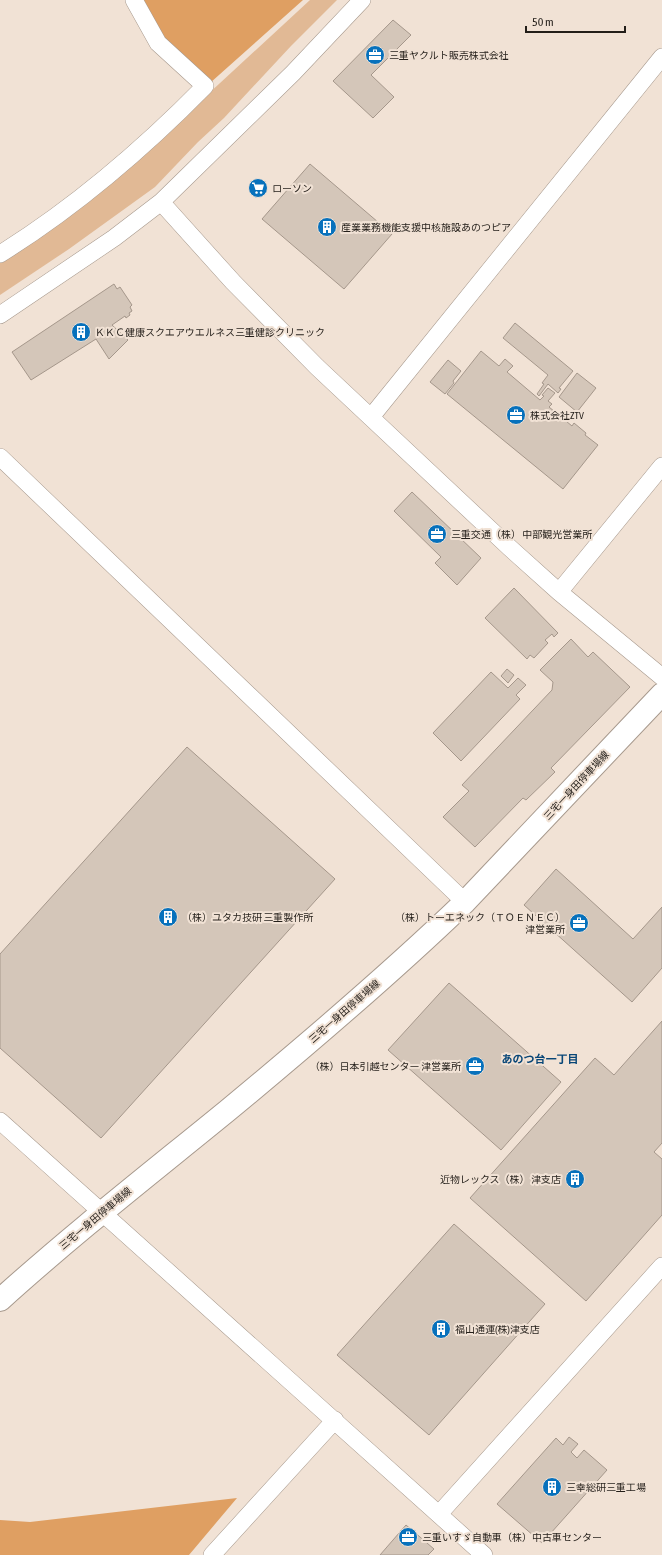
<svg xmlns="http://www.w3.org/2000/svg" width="662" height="1555" font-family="'Asap Condensed','Noto Sans JP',sans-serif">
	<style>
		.green { fill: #e1b995 }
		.forest { fill: #df9f62 }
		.building { fill: #d4c6b9; stroke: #a5978b }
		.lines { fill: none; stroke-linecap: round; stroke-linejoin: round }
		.minor-casing { stroke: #a7998d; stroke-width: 18 }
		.major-casing { stroke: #a7998d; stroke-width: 24 }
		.minor { stroke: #fff; stroke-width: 17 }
		.major { stroke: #fff; stroke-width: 22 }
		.labels { text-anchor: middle; stroke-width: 4; stroke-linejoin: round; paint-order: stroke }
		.poi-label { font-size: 10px; fill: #231e19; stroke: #f1e2d5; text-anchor: start }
		.street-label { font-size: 10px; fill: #231e19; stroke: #f1e2d5 }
		.neighbourhood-label { font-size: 11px; font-weight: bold; fill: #084677; stroke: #f1e2d5 }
	</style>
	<rect width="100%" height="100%" fill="#f1e2d5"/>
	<path class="green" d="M 310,0 L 337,0 L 291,46 L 224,118 L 198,142 L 155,187 L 69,249 L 0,295 L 0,258 L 127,169 Z"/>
	<path class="forest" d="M 143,0 L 303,0 L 210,83 L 163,41 Z
		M 237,1498 L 189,1555 L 0,1555 L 0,1520 L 30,1522 Z"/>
	<path class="building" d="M 393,20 L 411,35 L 371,75 L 394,97 L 373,118 L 333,81 Z
		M 310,164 L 392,234 L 344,289 L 262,219 Z
		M 114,284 L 117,289 L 120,287 L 132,305 L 130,307 L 132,311 L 129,313 L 130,315 L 126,318 L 125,316 L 112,325 L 128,340 L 109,359 L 96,339 L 31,380 L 12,352 Z
		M 515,323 L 573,371 L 559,388 L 561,389 L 558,393 L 548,384 L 539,396 L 537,394 L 544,384 L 542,383 L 548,375 L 503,338 Z
		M 481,351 L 499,366 L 505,359 L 513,366 L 507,372 L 540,400 L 544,396 L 542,395 L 548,388 L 555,393 L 548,401 L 552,404 L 549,407 L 572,426 L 574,423 L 586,433 L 585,435 L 598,445 L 563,489 L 447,394 Z
		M 448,360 L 461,371 L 453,381 L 454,383 L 445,394 L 430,382 Z
		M 577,373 L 596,388 L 577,412 L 559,397 Z
		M 412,492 L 481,558 L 457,585 L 435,563 L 441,557 L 394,511 Z
		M 514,588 L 558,633 L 554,637 L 552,634 L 545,640 L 548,643 L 534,658 L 530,655 L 527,659 L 485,618 Z
		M 571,639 L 588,657 L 593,652 L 630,687 L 551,768 L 555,772 L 526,800 L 523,798 L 475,847 L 443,817 L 469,791 L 462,785 L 552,690 L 553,682 L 540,670 Z
		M 507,669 L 514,675 L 508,683 L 501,676 Z
		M 491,672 L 508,688 L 518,678 L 526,685 L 516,695 L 520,699 L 461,761 L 433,733 Z
		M 187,747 L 335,879 L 101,1138 L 0,1048 L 0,954 Z
		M 556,869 L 633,939 L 662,907 L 662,968 L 632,1002 L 524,905 Z
		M 449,983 L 561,1082 L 501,1150 L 388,1050 Z
		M 662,1021 L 662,1143 L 654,1152 L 662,1159 L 662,1215 L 586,1301 L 470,1198 L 595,1058 L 614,1075 Z
		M 454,1224 L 545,1304 L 429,1435 L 337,1355 Z
		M 569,1437 L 578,1444 L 571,1452 L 577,1458 L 584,1450 L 607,1470 L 542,1543 L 497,1504 L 556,1438 L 563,1445 Z
		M 406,1525 L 434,1549 L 428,1555 L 380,1555 Z"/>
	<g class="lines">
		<defs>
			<path id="minor" d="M 161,202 L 233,282 L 317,367 L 510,548 L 559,592 L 662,466
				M 0,254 C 74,208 144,148 205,86 L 158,43 L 134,0
				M 0,315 L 114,238 L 161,202 L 293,73 L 362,0
				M 371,417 L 662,57
				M 0,457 L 465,902
				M 559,592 L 662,677
				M 0,1121 L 484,1555
				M 439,1514 L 662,1266
				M 212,1555 L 335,1420"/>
			<path id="major" d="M 0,1300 C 73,1234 151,1173 227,1111 C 308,1044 389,975 465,902 L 662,694"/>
		</defs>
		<use href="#minor" class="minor-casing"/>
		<use href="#major" class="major-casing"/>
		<use href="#minor" class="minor"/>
		<use href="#major" class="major"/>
	</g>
	<defs>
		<symbol id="office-disc" viewBox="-11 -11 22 22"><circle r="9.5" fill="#0771bc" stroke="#f1e2d5"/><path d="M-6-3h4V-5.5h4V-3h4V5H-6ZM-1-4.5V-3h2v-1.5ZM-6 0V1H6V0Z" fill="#fff"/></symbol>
		<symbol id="supermarket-disc" viewBox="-11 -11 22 22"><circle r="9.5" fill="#0771bc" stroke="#f1e2d5"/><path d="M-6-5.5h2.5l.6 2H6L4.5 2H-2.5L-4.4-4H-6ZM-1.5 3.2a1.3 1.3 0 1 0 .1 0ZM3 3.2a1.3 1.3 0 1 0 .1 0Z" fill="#fff"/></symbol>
		<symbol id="building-disc" viewBox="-11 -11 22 22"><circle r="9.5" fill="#0771bc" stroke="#f1e2d5"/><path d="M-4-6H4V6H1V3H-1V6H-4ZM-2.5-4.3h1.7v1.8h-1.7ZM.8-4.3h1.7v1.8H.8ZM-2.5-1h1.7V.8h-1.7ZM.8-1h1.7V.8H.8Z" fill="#fff"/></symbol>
	</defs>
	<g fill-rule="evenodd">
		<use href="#office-disc" x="364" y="44" width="22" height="22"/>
		<use href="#supermarket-disc" x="247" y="177" width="22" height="22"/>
		<use href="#building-disc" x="316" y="216" width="22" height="22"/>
		<use href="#building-disc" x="70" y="321" width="22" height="22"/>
		<use href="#office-disc" x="505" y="404" width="22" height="22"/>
		<use href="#office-disc" x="426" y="523" width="22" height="22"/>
		<use href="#building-disc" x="157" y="906" width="22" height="22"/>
		<use href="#office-disc" x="568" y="912" width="22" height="22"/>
		<use href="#office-disc" x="464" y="1055" width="22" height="22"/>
		<use href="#building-disc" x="564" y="1168" width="22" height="22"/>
		<use href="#building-disc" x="430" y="1318" width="22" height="22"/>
		<use href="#building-disc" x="541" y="1476" width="22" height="22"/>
		<use href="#office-disc" x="397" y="1526" width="22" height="22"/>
	</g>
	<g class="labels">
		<g class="poi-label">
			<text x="389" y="59">三重ヤクルト販売株式会社</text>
			<text x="272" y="192">ローソン</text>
			<text x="341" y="231">産業業務機能支援中核施設あのつピア</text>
			<text x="95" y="336">ＫＫＣ健康スクエアウエルネス三重健診クリニック</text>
			<text x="530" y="419">株式会社ZTV</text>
			<text x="451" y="538">三重交通（株） 中部観光営業所</text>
			<text x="182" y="921">（株）ユタカ技研 三重製作所</text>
			<text x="565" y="921" text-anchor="end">（株）トーエネック（ＴＯＥＮＥＣ）<tspan x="565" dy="12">津営業所</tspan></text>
			<text x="461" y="1070" text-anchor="end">（株）日本引越センター 津営業所</text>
			<text x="561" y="1183" text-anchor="end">近物レックス（株） 津支店</text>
			<text x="455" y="1333">福山通運(株)津支店</text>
			<text x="566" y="1491">三幸総研三重工場</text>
			<text x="422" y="1541">三重いすゞ自動車（株）中古車センター</text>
		</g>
		<g class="street-label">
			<text transform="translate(576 785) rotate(-47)" y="4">三宅一身田停車場線</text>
			<text transform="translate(344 1011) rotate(-41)" y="4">三宅一身田停車場線</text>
			<text transform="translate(95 1218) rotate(-40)" y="4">三宅一身田停車場線</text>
		</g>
		<g class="neighbourhood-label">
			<text x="540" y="1063">あのつ台一丁目</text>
		</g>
	</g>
	<path d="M526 26v6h99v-6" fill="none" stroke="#231e19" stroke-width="2"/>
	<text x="532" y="26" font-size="12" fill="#231e19" stroke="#f1e2d5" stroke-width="3" paint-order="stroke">50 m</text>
</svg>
